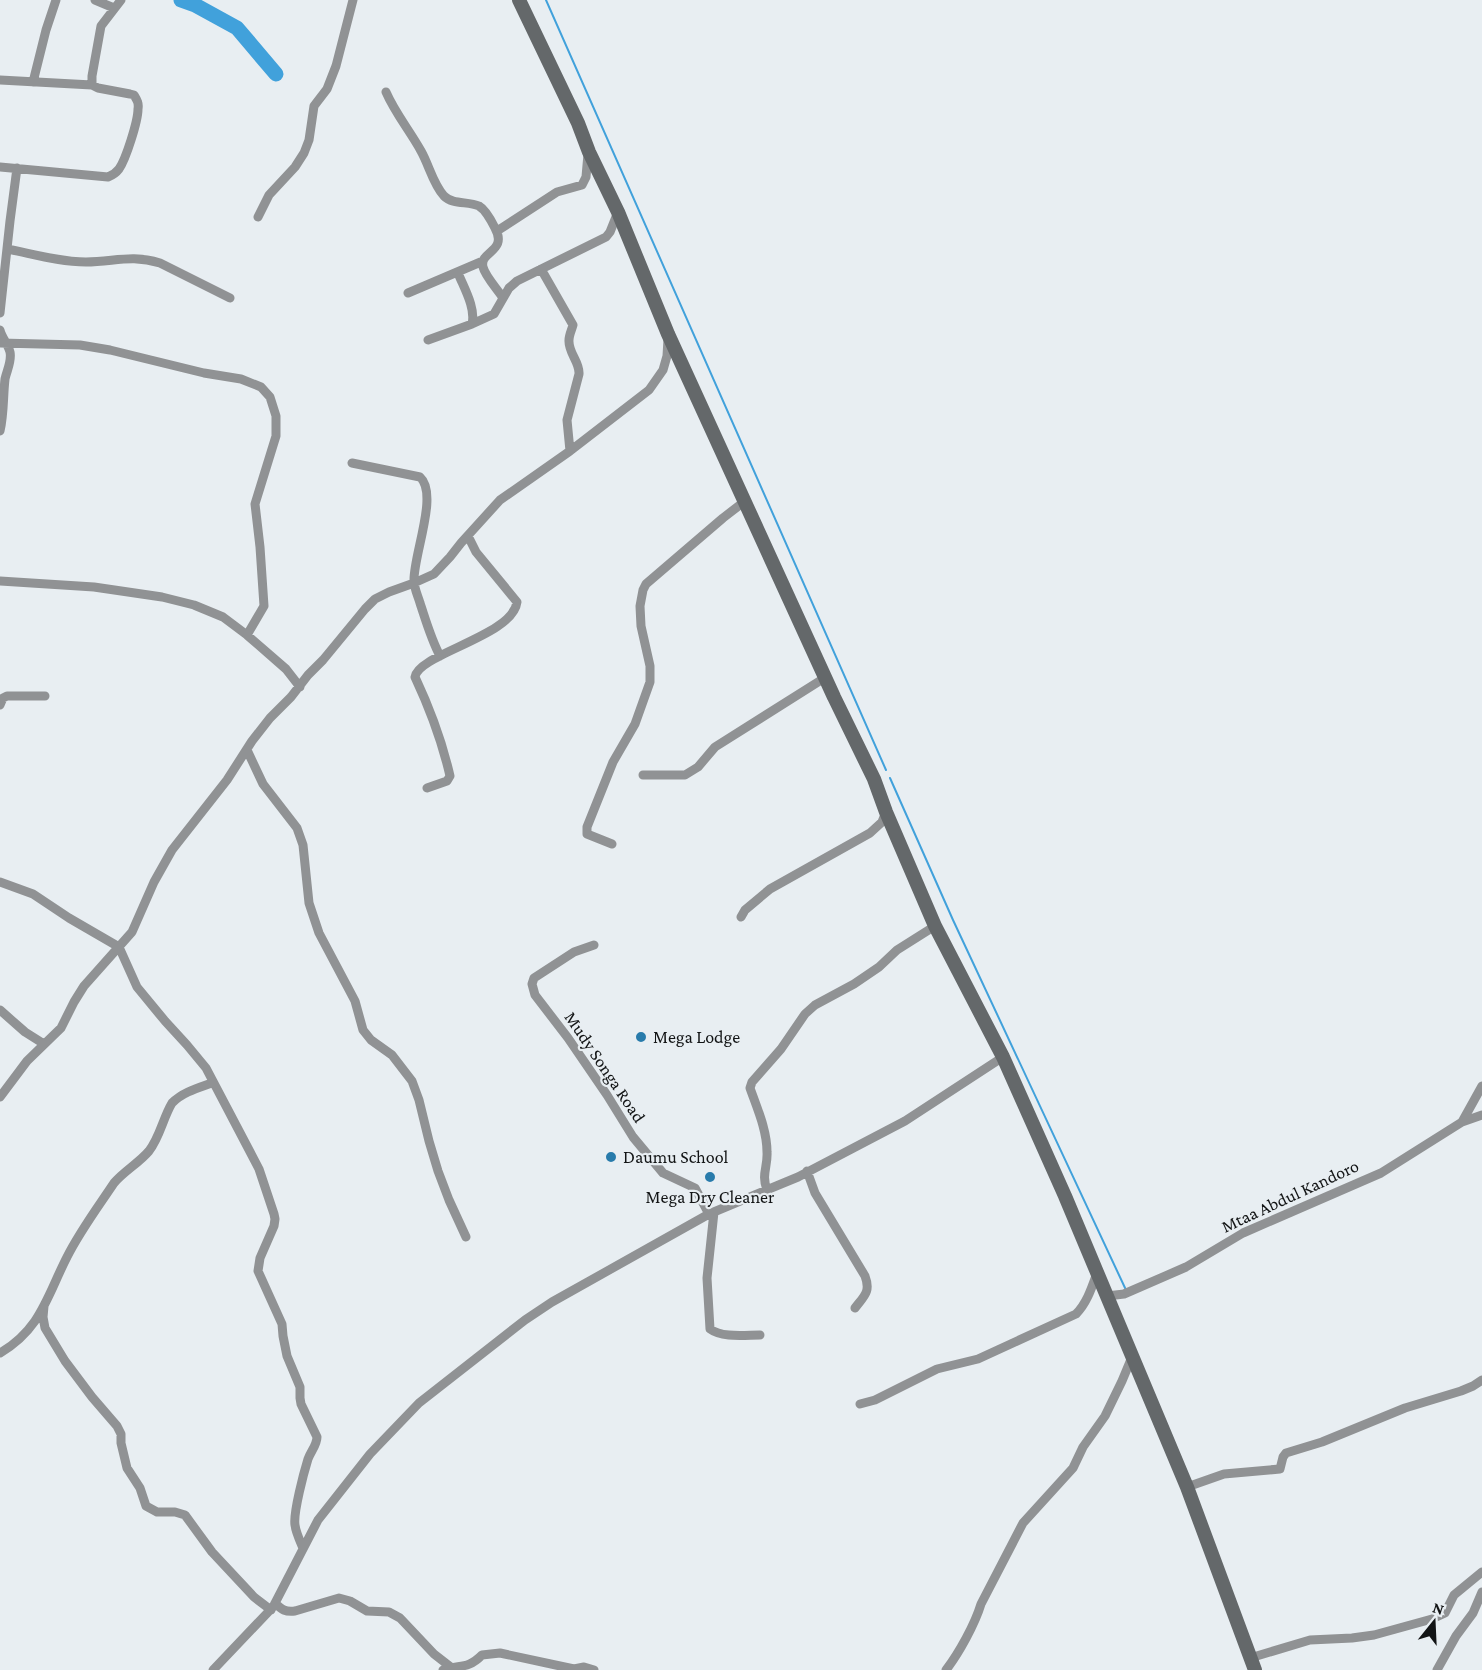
<svg xmlns="http://www.w3.org/2000/svg" width="1482" height="1670" font-family="'Crimson Pro',serif">
	<style>
		.lines { fill: none; stroke-linecap: round; stroke-linejoin: round }
		.stream { stroke: #41a1db; stroke-width: 2 }
		.river { stroke: #41a1db; stroke-width: 15 }
		.street { stroke: #909294; stroke-width: 9 }
		.secondary { stroke: #64686a; stroke-width: 14 }
		.poi-dot { fill: #287bab; stroke: #e8eef2; stroke-width: 2 }
		.labels { text-anchor: middle; stroke-width: 4.5; stroke-linejoin: round; paint-order: stroke }
		.poi-label { font-size: 18px; fill: #121415; stroke: #e8eef2; text-anchor: start }
		.street-label { font-size: 18px; fill: #121415; stroke: #e8eef2 }
	</style>
	<rect width="100%" height="100%" fill="#e8eef2"/>
	<g class="lines">
		<path class="stream" d="M 546,0 L 886,770
			M 890,778 L 953,920 L 1126,1290"/>
		<path class="river" d="M 181,0 L 195,5 L 237,28 L 276,74"/>
		<path class="street" d="M 95,0 L 114,8
			M 0,80 L 92,85
			M 33,82 L 46,30 L 56,0
			M 386,92 C 395,113 410,131 421,151 C 429,165 433,184 444,196 C 453,205 468,201 479,206 C 486,210 492,222 495,228 C 508,252 479,251 483,267 C 485,276 498,290 503,298
			M 0,167 L 108,177 C 113,175 116,173 119,169 C 126,159 138,121 138,109 C 139,103 137,100 134,95 L 130,94 L 98,88 L 92,85 L 92,76 L 101,26 L 121,0
			M 258,217 L 269,195 L 295,167 L 304,153 L 309,140 L 314,106 L 327,89 L 336,66 L 353,0
			M 497,231 L 557,192 L 582,185 L 586,177 L 588,154
			M 7,249 C 33,254 60,262 86,262 C 114,262 131,254 160,263 L 230,298
			M 541,269 L 573,325 C 572,329 569,335 569,340 C 568,353 580,362 579,374 L 567,420 L 570,451
			M 458,273 C 464,288 476,308 472,324
			M 408,293 L 483,261
			M 0,313 L 10,221 L 17,168
			M 0,330 C 2,338 8,344 10,352 C 12,361 7,370 5,379 C 3,397 4,414 0,431
			M 428,340 L 472,324 L 494,314 L 509,288 L 517,281 L 606,237 L 610,232 L 618,212
			M 0,343 L 80,345 L 110,350 L 204,373 L 241,379 L 261,387 L 270,397 L 276,416 L 276,436 L 255,504 L 260,547 L 264,606 L 247,635
			M 352,463 L 420,477 C 439,494 413,556 414,581 C 414,588 418,596 420,603 C 426,621 431,639 440,656
			M 0,581 L 94,587 L 162,597 L 194,605 L 223,617 L 247,635 L 286,669 L 300,687
			M 0,705 L 3,698 L 7,696 L 45,696
			M 247,750 L 263,784 L 297,828 L 303,845 L 309,903 L 319,933 L 355,1001 L 363,1030 L 371,1040 L 392,1055 L 412,1081 L 419,1100 L 429,1141 L 438,1171 L 449,1200 L 466,1237
			M 643,775 L 685,775 L 698,767 L 715,747 L 826,677
			M 427,788 L 447,781 L 450,776 C 442,741 430,709 415,677 C 418,654 513,636 517,602 L 476,552 L 468,536
			M 612,844 L 587,834 L 587,827 L 613,762 L 635,724 L 650,682 L 650,666 L 641,626 L 640,606 L 643,590 L 646,584 L 723,518 L 745,501
			M 0,882 L 33,894 L 69,918 L 119,947 L 137,987 L 165,1021 L 187,1045 L 206,1068 L 259,1169 L 274,1214 L 275,1219 L 274,1226 L 260,1258 L 258,1271 L 282,1324 L 283,1336 L 287,1356 L 300,1387 L 300,1398 L 301,1404 L 317,1437 C 317,1445 311,1451 308,1459 C 304,1472 293,1513 295,1525 C 296,1533 300,1541 303,1548
			M 741,917 L 745,910 L 770,889 L 870,833 L 882,822 L 886,812
			M 594,945 L 574,952 L 534,978 L 532,984 L 535,995 L 568,1038 L 607,1095 L 633,1137 L 663,1173 L 695,1188 L 709,1214
			M 0,1010 L 25,1032 L 44,1044
			M 0,1097 L 27,1061 L 61,1028 L 74,1002 L 84,986 L 132,932 L 154,882 L 172,850 L 227,780 L 252,741 L 270,718 L 291,697 L 308,675 L 323,660 L 365,609 L 375,599 L 389,592 L 414,583 L 434,574 L 450,557 L 461,543 L 500,500 L 570,451 L 649,390 L 663,370 L 667,356 L 668,339
			M 1462,1122 L 1482,1086
			M 807,1171 L 815,1193 L 865,1276 C 871,1292 864,1296 855,1308
			M 767,1190 C 761,1174 768,1167 767,1152 C 767,1130 757,1108 750,1088 L 752,1082 L 781,1049 L 805,1014 L 815,1005 L 854,984 L 879,967 L 897,950 L 935,926
			M 714,1212 L 707,1278 L 710,1329 C 722,1338 745,1335 760,1335
			M 1107,1296 L 1124,1294 L 1186,1267 L 1243,1233 L 1381,1173 L 1462,1122 L 1482,1115
			M 44,1306 L 43,1317 L 45,1328 L 65,1361 L 92,1397 L 117,1426 L 121,1434 L 121,1443 L 127,1468 L 140,1488 L 146,1506 L 157,1512 L 175,1512 L 185,1515 L 212,1552 L 254,1597 L 271,1610
			M 0,1353 C 41,1329 47,1296 67,1257 C 80,1231 98,1207 114,1183 C 124,1171 139,1163 149,1151 C 160,1137 163,1118 172,1103 C 183,1092 198,1088 212,1083
			M 860,1404 L 875,1400 L 937,1369 L 978,1359 L 1076,1314 C 1087,1303 1092,1287 1097,1273
			M 1187,1487 L 1224,1474 L 1280,1469 L 1283,1457 L 1286,1453 L 1322,1442 L 1405,1408 L 1461,1391 L 1473,1386 L 1482,1380
			M 275,1603 C 282,1610 285,1612 295,1611 L 339,1598 L 350,1601 L 367,1611 L 389,1612 L 400,1618 L 434,1654 L 452,1668
			M 1250,1658 L 1310,1640 L 1352,1638 L 1374,1635 L 1432,1619 L 1445,1613 L 1454,1595 L 1482,1572
			M 213,1670 L 273,1607 L 318,1520 L 370,1454 L 419,1403 L 525,1320 L 552,1302 L 709,1214 L 798,1177 L 905,1121 L 1003,1057
			M 443,1670 C 460,1664 467,1670 482,1655 L 500,1653 L 574,1669 L 584,1667 L 594,1670
			M 946,1670 C 959,1653 975,1624 981,1604 L 1023,1523 L 1073,1468 L 1083,1447 L 1105,1416 L 1122,1381 L 1132,1357
			M 1437,1670 L 1456,1636 L 1473,1613 L 1482,1592"/>
		<path class="secondary" d="M 519,0 L 578,123 L 589,152 L 618,212 L 668,334 L 834,697 L 874,779 L 886,812 L 935,926 L 1003,1057 L 1065,1196 L 1187,1487 L 1255,1670"/>
	</g>
	<g class="poi-dot">
		<circle cx="641" cy="1037" r="6"/>
		<circle cx="611" cy="1157" r="6"/>
		<circle cx="710" cy="1177" r="6"/>
	</g>
	<g class="labels">
		<g class="poi-label">
			<text x="653" y="1043">Mega Lodge</text>
			<text x="623" y="1163">Daumu School</text>
			<text x="710" y="1203" text-anchor="middle">Mega Dry Cleaner</text>
		</g>
		<g class="street-label">
			<text transform="translate(605 1067) rotate(56)" y="6">Mudy Songa Road</text>
			<text transform="translate(1290 1196) rotate(-25)" y="6">Mtaa Abdul Kandoro</text>
		</g>
	</g>
	<g transform="translate(1434 1622) rotate(18)" stroke="#e8eef2" stroke-width="4.5" paint-order="stroke">
	<path d="M0-4.5L10 22L0 15L-10 22Z" fill="#121415"/>
	<text y="-9" font-size="16" font-weight="bold" text-anchor="middle" fill="#121415">N</text>
	</g>
</svg>
